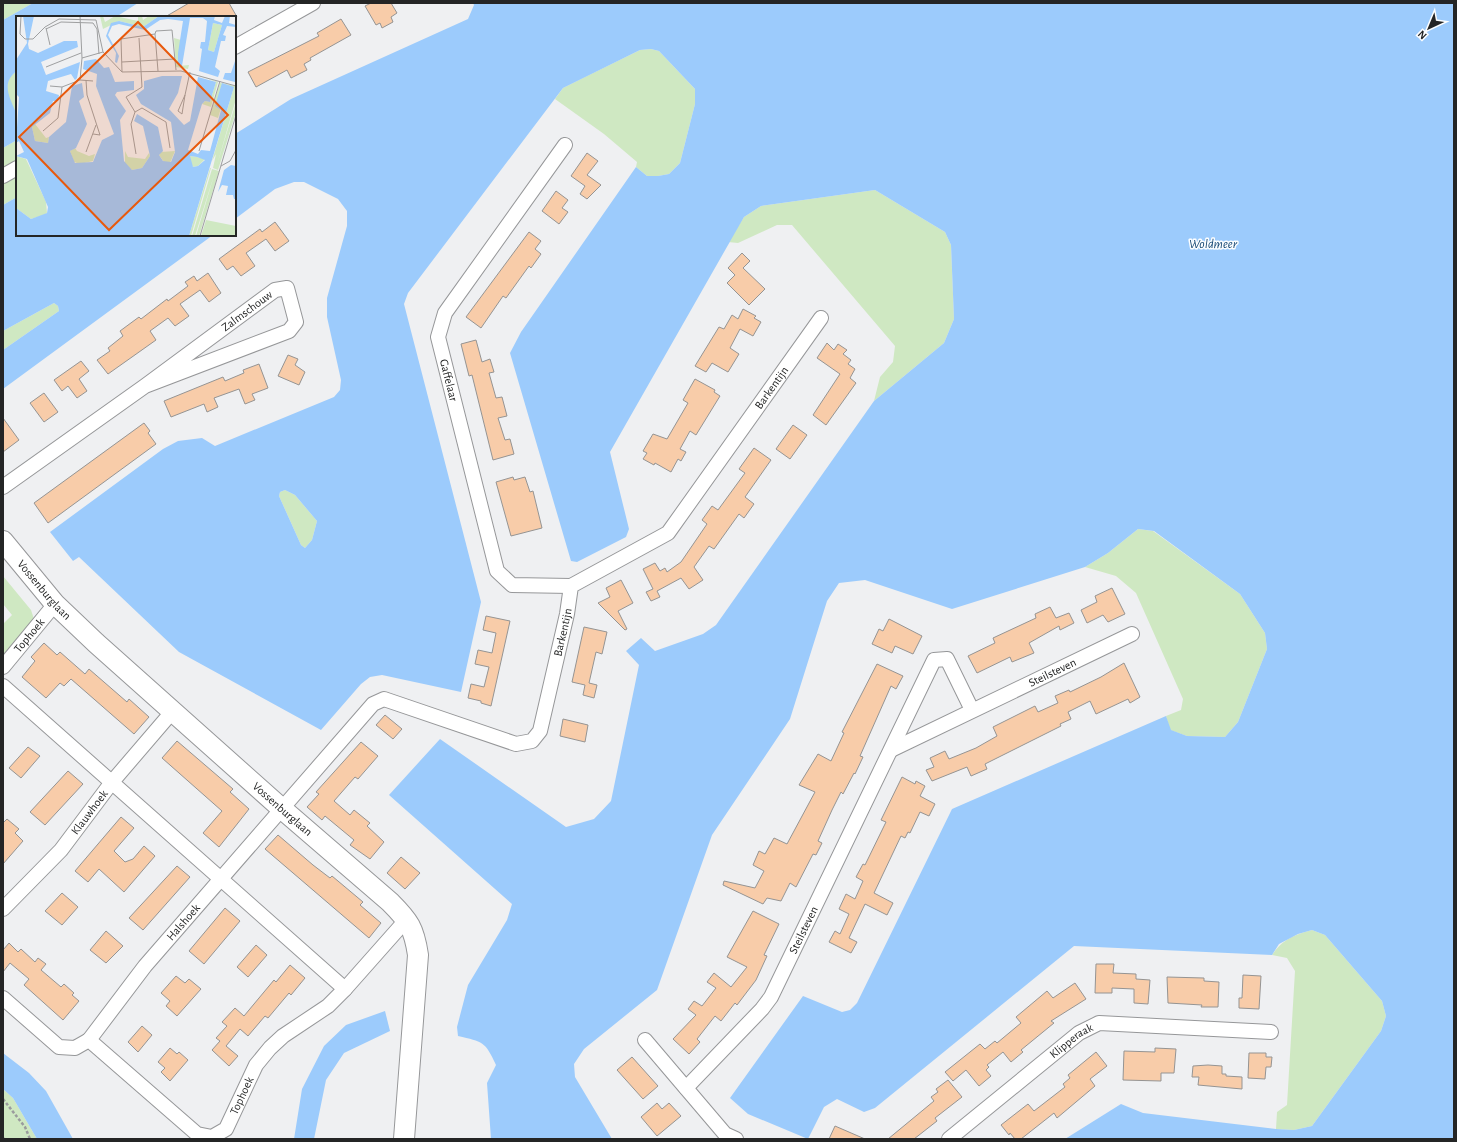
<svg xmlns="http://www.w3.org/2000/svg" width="1457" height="1142" font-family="'Alegreya Sans',sans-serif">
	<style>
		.green { fill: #cfe8c2 }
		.water { fill: #9ccbfc; fill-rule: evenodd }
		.building { fill: #f8cca9; stroke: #959493 }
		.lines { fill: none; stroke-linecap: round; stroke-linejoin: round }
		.street-casing { stroke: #969799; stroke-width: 16 }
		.secondary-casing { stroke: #969799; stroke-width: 22 }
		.path { stroke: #9a9b9d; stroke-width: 2.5; stroke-dasharray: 3 2; stroke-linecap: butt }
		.street { stroke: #fff; stroke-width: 14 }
		.secondary { stroke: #fff; stroke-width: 20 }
		.labels { text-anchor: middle; stroke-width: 3; stroke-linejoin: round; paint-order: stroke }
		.street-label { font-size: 12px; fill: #242525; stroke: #fcfeff }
		.water-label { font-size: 13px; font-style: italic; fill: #144774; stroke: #fcfeff }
		.inset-road { fill: none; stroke: #9e9fa0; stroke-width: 1 }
		.view { fill: #e8590c; fill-opacity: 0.15; stroke: #e8590c; stroke-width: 2 }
		.inset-edge { fill: none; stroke: #242525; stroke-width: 2 }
	</style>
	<rect width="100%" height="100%" fill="#eff0f2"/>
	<path class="green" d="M 3,3 L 33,3 L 3,20 Z
		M 651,49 L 659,51 L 695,89 L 695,104 L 680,163 L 669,174 L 658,176 L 647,176 L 636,167 L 637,162 L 604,134 L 555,99 L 563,88 L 587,76 L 640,50 Z
		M 17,71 L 17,116 C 8,100 0,82 17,71 Z
		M 17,140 L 17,162 L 3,170 L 3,148 Z
		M 17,174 L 17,197 L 3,205 L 3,181 Z
		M 875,190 L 945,232 L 951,245 L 954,319 L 944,343 L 874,401 L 880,377 L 893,362 L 895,346 L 792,225 L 777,225 L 738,243 L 728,242 L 744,217 L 761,206 Z
		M 54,303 L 58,306 L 59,311 L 3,350 L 3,331 Z
		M 285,490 L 295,495 L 317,521 L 312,540 L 305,548 L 301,545 L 279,496 L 280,492 Z
		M 1138,529 L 1153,531 L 1240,594 L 1265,633 L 1267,649 L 1238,722 L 1225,737 L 1187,736 L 1170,730 L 1166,716 L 1181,710 L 1183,699 L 1136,593 L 1116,576 L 1085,567 L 1108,553 Z
		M 3,576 L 31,610 L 34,619 L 3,655 L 3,624 L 12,615 L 3,604 Z
		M 1312,930 L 1325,935 L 1382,1001 L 1386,1016 L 1381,1031 L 1312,1126 L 1294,1130 L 1276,1129 L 1277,1112 L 1287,1105 L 1295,971 L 1287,958 L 1272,955 C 1283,939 1294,935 1312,930 Z
		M 3,1089 L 13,1098 L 37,1139 L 3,1139 Z"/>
	<path class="water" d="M 33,3 L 138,3 L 116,17 L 17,17 L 17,71 C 0,83 10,98 17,115 C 19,122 17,133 17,140 L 3,148 L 3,20 Z
		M 473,3 L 1454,3 L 1454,1139 L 1065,1139 L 1121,1104 L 1143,1113 L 1276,1129 L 1294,1130 L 1312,1126 L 1381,1031 L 1386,1016 L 1382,1001 L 1325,935 L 1312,930 L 1298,934 L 1279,944 L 1272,955 L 1074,946 L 875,1108 L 864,1112 L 837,1099 L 824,1107 L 808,1139 L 748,1114 L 730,1098 L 803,996 L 842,1012 L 850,1010 L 857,1003 L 952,809 L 1166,716 L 1171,730 L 1187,736 L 1225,737 L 1238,722 L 1267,649 L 1265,633 L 1240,594 L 1154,531 L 1138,529 L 1108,553 L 1085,567 L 952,609 L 865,580 L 839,583 L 827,601 L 790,719 L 712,835 L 657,990 L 584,1049 L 574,1064 L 575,1077 L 612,1139 L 491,1139 L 487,1083 L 496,1065 C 485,1041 483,1042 458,1036 L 457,1027 L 468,985 L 507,920 L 512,904 L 389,795 L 440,739 L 566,827 L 594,819 L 611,801 L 639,665 L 626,651 L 641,638 L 655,651 L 703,634 L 716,625 L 874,401 L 944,343 L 954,319 L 951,245 L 945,232 L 875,190 L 761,206 L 744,217 L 610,452 L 629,529 L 626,537 L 577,562 L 571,561 L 510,353 L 521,332 L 636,167 L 647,176 L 658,176 L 669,174 L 680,163 L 695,104 L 695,89 L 659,51 L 651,49 L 640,50 L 563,88 L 408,293 L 404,304 L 481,602 L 461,692 L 382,675 L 370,677 L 361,684 L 321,730 L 179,652 L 79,557 L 73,561 L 50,532 L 163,449 L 178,441 L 202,438 L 215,446 L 334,397 L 340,390 L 341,380 L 327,317 L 327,298 L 347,226 L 347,211 L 338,199 L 304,182 L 294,182 L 275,189 L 235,219 L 235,134 L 291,99 L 468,19 L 474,5 ZM 285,490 L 295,495 L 317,521 L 312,540 L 305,548 L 301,545 L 279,496 L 280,492 Z
		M 17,197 L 17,235 L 213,235 L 3,389 L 3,350 L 59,311 L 58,306 L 54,303 L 3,331 L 3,205 Z
		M 385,1011 L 390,1031 L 344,1053 L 326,1080 L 314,1139 L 294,1139 L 302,1089 L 324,1046 L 346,1025 Z
		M 3,1053 L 29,1073 L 46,1091 L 73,1139 L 37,1139 L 13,1098 L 3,1089 Z"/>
	<path class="building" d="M 189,3 L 229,3 L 237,17 L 165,17 Z
		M 371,3 L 391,3 L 397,13 L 391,17 L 393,22 L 382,28 L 380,23 L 376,25 L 365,6 Z
		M 341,19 L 351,35 L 310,58 L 311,60 L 304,64 L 307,70 L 291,78 L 287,70 L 256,87 L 248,72 L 319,36 L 317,33 Z
		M 587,153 L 598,161 L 587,175 L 601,185 L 587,199 L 580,194 L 585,186 L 571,176 Z
		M 556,191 L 568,200 L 562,208 L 568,212 L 559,224 L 542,211 Z
		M 275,222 L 289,241 L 275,251 L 266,239 L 246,253 L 255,266 L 241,276 L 233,266 L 227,270 L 219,259 L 260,229 L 262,232 Z
		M 529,232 L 541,241 L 535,249 L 541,254 L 531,268 L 529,266 L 506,298 L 503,296 L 481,328 L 466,317 Z
		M 742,253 L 750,261 L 743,268 L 765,289 L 749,305 L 727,283 L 735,275 L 728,268 Z
		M 208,273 L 221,293 L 209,302 L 200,290 L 180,304 L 189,316 L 175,326 L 168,318 L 150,331 L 156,340 L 108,374 L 97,360 L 110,351 L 108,348 L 123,336 L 120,331 L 139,317 L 141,319 L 167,299 L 168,301 L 188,286 L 185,282 L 194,276 L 197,281 Z
		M 743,309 L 756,316 L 754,318 L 761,322 L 753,336 L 740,329 L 730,348 L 739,354 L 728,372 L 712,363 L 706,372 L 695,366 L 719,327 L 724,329 L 732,315 L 738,319 Z
		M 476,340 L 482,362 L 490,359 L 494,372 L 489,373 L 496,398 L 502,397 L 507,416 L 498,418 L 505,440 L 510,439 L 514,454 L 493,460 L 472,375 L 469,376 L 461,344 Z
		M 827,343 L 834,350 L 838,344 L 847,350 L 843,354 L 851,360 L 848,364 L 855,369 L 850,378 L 856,383 L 826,425 L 813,415 L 840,374 L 817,358 Z
		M 288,355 L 298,359 L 295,365 L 305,372 L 299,385 L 278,376 Z
		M 81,361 L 89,371 L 79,379 L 87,391 L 77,398 L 68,386 L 62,391 L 54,380 Z
		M 259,364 L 268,388 L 252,394 L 255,400 L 245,404 L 239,389 L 214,398 L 218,407 L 207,412 L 204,404 L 171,417 L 164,401 L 223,377 L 225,381 L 244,373 L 243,370 Z
		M 695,379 L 715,390 L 714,392 L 720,396 L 696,435 L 690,431 L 680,449 L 686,452 L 681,461 L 678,459 L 671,472 L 655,463 L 654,465 L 643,459 L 647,453 L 643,451 L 653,434 L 667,439 L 688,403 L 683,400 Z
		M 44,393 L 58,412 L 44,422 L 30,403 Z
		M 3,418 L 19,440 L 3,452 Z
		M 144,423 L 150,431 L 148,433 L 156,444 L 48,523 L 34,503 Z
		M 793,425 L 807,435 L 790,459 L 776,449 Z
		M 754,448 L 771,460 L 745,497 L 754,504 L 744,518 L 739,514 L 714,549 L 709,546 L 694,567 L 703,580 L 689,589 L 681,578 L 657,591 L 660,597 L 651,601 L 646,592 L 653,589 L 643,569 L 655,563 L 660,571 L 665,568 L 667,572 L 681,562 L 707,524 L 702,520 L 712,506 L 718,510 L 745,473 L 739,469 Z
		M 513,477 L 514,480 L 525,477 L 530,492 L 533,491 L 542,528 L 511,536 L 496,482 Z
		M 621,580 L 633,603 L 618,611 L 627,629 L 625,630 L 598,603 L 610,597 L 606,588 Z
		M 1112,588 L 1125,614 L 1108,622 L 1103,615 L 1087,623 L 1081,610 L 1097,602 L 1095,596 Z
		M 1050,607 L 1056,618 L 1069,613 L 1074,623 L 1060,630 L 1059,626 L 1029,643 L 1034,653 L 1012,662 L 1010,657 L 977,673 L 968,656 L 995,643 L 993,638 L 1036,618 L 1035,614 Z
		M 486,616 L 510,621 L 491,706 L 481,703 L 481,701 L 468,698 L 471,684 L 484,687 L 489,667 L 475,664 L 478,650 L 492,653 L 496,633 L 483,630 Z
		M 889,619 L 922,636 L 913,654 L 895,646 L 892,653 L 872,644 L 879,629 L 883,631 Z
		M 584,627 L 607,632 L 602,654 L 596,652 L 589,683 L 597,685 L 594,698 L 583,695 L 585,685 L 572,682 Z
		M 44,643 L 57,655 L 60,652 L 85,674 L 89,669 L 127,702 L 129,699 L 149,717 L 134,734 L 71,679 L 64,686 L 60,683 L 46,698 L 22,677 L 35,661 L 31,657 Z
		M 1124,663 L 1140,697 L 1130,703 L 1128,699 L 1096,714 L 1090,701 L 1068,712 L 1071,719 L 1060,724 L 1061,726 L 985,764 L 987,769 L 971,776 L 967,767 L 932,781 L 926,770 L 934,767 L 930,758 L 945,751 L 949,759 L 976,748 L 997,736 L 993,727 L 1035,706 L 1038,712 L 1058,703 L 1055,696 L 1069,690 L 1070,692 L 1101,677 Z
		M 877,664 L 903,676 L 896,689 L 891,686 L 860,756 L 863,757 L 855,774 L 854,773 L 843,794 L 841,792 L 832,810 L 818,841 L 822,843 L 816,855 L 813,854 L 796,887 L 790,883 L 781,901 L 767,898 L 763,904 L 723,885 L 724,881 L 755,888 L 764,871 L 753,865 L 759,851 L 765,854 L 774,838 L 787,844 L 815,792 L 799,785 L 818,754 L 831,761 L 844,733 L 842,732 Z
		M 385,715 L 402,729 L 393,739 L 376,725 Z
		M 563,719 L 588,725 L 585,742 L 560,736 Z
		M 177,741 L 233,789 L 230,792 L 249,809 L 219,847 L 203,833 L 222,811 L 162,758 Z
		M 361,742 L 378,756 L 358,779 L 355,777 L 334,801 L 350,815 L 354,810 L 370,823 L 367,826 L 384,842 L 370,859 L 350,845 L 354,840 L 325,816 L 322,820 L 307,807 L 319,794 L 316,792 Z
		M 28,747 L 40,756 L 21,778 L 9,768 Z
		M 68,771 L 83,784 L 45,825 L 30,812 Z
		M 902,777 L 915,784 L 916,781 L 925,786 L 920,796 L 935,804 L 929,816 L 920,812 L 910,833 L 908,832 L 905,838 L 901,836 L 874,893 L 893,903 L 887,915 L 865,904 L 849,938 L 857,942 L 851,953 L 829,942 L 835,931 L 840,934 L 849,914 L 839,909 L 846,894 L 855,899 L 863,881 L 856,877 L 863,864 L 865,865 L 886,822 L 881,820 Z
		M 121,817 L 134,828 L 114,851 L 125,862 L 133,859 L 144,846 L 155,856 L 124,892 L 99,869 L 88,882 L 75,871 Z
		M 7,819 L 19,829 L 15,833 L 23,841 L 3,864 L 3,823 Z
		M 278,835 L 313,865 L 330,878 L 332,876 L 363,902 L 360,905 L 381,923 L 369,938 L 265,849 Z
		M 401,857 L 420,873 L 405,889 L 387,873 Z
		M 177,866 L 190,877 L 143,930 L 129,918 Z
		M 62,893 L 78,907 L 62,925 L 45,911 Z
		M 225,908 L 240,921 L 204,964 L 189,951 Z
		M 753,911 L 779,924 L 764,955 L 767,956 L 756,980 L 737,1005 L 735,1003 L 721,1021 L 715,1016 L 697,1039 L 700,1042 L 689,1054 L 673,1039 L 696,1015 L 688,1009 L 694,1001 L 702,1006 L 716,988 L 707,982 L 714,973 L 731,987 L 747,967 L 727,957 Z
		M 106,931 L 123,946 L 106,963 L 90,950 Z
		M 9,943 L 18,952 L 21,949 L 35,962 L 38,958 L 46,964 L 41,970 L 61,987 L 64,984 L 74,993 L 72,995 L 79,1001 L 63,1020 L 24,985 L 29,979 L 10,963 L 3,972 L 3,950 Z
		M 256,945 L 267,955 L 248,977 L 237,967 Z
		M 1096,964 L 1114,964 L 1113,973 L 1136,974 L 1136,979 L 1150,980 L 1148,1004 L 1134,1003 L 1134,989 L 1112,988 L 1112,993 L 1095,993 Z
		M 290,965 L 305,978 L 291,995 L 289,993 L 268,1018 L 265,1016 L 248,1036 L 240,1029 L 226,1046 L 238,1056 L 229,1066 L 212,1050 L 220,1041 L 216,1038 L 227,1026 L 222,1022 L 235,1008 L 244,1016 L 274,980 L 276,982 Z
		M 1243,975 L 1261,976 L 1259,1009 L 1239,1008 L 1239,998 L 1242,998 Z
		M 176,976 L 185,983 L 189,979 L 201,989 L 177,1016 L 166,1006 L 170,1001 L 161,993 Z
		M 1167,977 L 1204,978 L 1204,981 L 1219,982 L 1218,1007 L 1201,1007 L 1202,1005 L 1168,1003 Z
		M 1075,983 L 1086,999 L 1051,1021 L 1054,1023 L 1021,1050 L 1023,1052 L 1011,1062 L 1003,1052 L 987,1065 L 989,1067 L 986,1070 L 991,1076 L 979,1086 L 966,1070 L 953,1081 L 945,1072 L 980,1044 L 985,1049 L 995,1041 L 997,1043 L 1021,1023 L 1016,1017 L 1047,991 L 1053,998 Z
		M 142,1026 L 152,1035 L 138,1052 L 128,1042 Z
		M 170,1048 L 177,1054 L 179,1052 L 188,1060 L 170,1081 L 161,1072 L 165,1068 L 158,1062 Z
		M 1155,1048 L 1176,1049 L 1174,1073 L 1161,1073 L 1161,1081 L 1123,1080 L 1124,1051 L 1155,1052 Z
		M 1096,1052 L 1107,1066 L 1090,1079 L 1095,1086 L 1057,1118 L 1054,1113 L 1021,1139 L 1015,1139 L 1010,1133 L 1009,1135 L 1001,1125 L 1028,1104 L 1034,1111 L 1065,1087 L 1063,1084 L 1070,1078 L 1068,1075 Z
		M 1249,1053 L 1266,1053 L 1266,1057 L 1272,1057 L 1271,1067 L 1266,1067 L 1265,1079 L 1248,1078 Z
		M 632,1057 L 658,1086 L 643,1099 L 617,1070 Z
		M 1208,1065 L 1222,1066 L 1222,1074 L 1226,1074 L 1226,1076 L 1242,1077 L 1242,1089 L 1198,1085 L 1199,1077 L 1192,1077 L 1193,1066 Z
		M 948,1080 L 962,1097 L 935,1118 L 937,1121 L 914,1139 L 888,1139 L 934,1101 L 931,1097 L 938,1092 L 936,1089 Z
		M 657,1103 L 662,1109 L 669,1103 L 681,1116 L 657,1136 L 641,1117 Z
		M 835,1126 L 865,1139 L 829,1139 Z"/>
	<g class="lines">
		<defs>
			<g id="street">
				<path d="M 235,47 L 313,3"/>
				<path id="s1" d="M 565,145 L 445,313 L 438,337 L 497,571 L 512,585 L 571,586"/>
				<path d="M 3,176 L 17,168"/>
				<path id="s2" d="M 3,487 L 145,386 L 275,290 L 287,288 L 296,322 L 289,331 L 145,386"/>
				<path id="s3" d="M 3,667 L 55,604"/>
				<path d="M 3,686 L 345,989"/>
				<path id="s4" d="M 891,750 L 1132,634"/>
				<path id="s5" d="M 3,909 L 61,850 L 112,782 L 172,712"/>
				<path id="s6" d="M 3,998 L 59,1047 L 75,1048 L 89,1040 L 197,1134 L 212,1137 L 226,1129 L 256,1065 L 270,1048 L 283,1036 L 328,1006 L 345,989 L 407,919"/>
				<path id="s7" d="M 89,1040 L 145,966 L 373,704 L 384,699 L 516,744 L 532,741 L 540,731 L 567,614 L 571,586 L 668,533 L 821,318"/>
				<path d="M 645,1040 L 725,1134 L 736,1139"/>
				<path id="s8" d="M 686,1088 L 762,1009 L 771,997 L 934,660 L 947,659 L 972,710"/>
				<path id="s9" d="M 949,1139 L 1079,1033 L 1099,1023 L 1271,1032"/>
			</g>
			<g id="secondary">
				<path id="s10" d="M 3,541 L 55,604 L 96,643 L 281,808 L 390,902 C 409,921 414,928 418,955 L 404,1139"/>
			</g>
		</defs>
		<use href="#street" class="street-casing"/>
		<use href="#secondary" class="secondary-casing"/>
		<path class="path" d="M 3,1099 L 25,1127 L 30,1139
			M 3,1138 L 4,1139"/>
		<use href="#street" class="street"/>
		<use href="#secondary" class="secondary"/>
	</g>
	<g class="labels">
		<g class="street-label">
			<text dy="4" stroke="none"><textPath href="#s2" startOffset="301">Zalmschouw</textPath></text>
			<text dy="4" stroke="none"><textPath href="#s1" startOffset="276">Gaffelaar</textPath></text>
			<text dy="4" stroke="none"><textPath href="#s7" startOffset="1058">Barkentijn</textPath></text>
			<text dy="4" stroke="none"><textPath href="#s10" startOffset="64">Vossenburglaan</textPath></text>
			<text dy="4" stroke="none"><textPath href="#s7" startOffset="722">Barkentijn</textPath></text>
			<text dy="4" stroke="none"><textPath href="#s3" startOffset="41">Tophoek</textPath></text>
			<text dy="4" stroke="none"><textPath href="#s4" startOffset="179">Steilsteven</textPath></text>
			<text dy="4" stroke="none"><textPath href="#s10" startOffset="388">Vossenburglaan</textPath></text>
			<text dy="4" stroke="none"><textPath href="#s5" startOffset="130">Klauwhoek</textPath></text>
			<text dy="4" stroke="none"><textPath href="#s7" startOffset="151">Halshoek</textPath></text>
			<text dy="4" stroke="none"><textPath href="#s8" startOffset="199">Steilsteven</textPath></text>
			<text dy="4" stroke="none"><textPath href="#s9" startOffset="157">Klipperaak</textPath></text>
			<text dy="4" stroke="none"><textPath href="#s6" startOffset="318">Tophoek</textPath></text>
		</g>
		<g class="water-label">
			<text x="1213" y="248">Woldmeer</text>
		</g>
	</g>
	<g transform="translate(16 16)">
		<rect width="220" height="220" fill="#eff0f2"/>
		<path d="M 84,0 L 87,0 L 89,6 L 99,0 L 122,5 L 122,0 L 126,0 L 127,4 L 133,0 L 143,0 L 127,11 L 103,5 L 87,13 ZM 197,7 L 206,9 L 198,36 L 192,34 ZM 158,22 L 165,24 L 162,50 L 173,49 L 172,53 L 160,51 ZM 182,59 L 202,66 L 195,91 L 186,88 L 189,85 L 194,86 L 200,66 ZM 204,67 L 220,70 L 220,83 L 201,149 L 220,86 L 220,96 L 202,154 L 197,152 L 200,138 L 196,145 L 218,71 L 199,90 L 205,92 L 202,102 L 194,99 ZM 19,108 L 30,122 L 33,121 L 32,127 L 19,125 L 16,111 ZM 59,132 L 61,135 L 73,140 L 79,138 L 77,145 L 64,148 L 58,146 L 54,135 ZM 109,135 L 112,141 L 129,143 L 133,137 L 134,140 L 126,152 L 116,154 L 109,148 ZM 159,135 L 154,147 L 148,146 L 143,139 L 145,136 ZM 0,140 L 10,143 L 30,186 L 31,197 L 28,199 L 15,203 L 0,192 ZM 174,140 L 181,141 L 189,143 L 182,150 L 177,151 L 173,145 ZM 195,152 L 175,220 L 173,220 L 194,152 ZM 196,153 L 203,155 L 183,220 L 180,220 L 199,156 L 179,220 L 176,220 ZM 190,204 L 220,210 L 220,220 L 185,220 Z" fill="#cfe8c2"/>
		<path d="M 7,0 L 18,0 L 12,28 L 13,33 L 22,37 L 48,25 L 61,25 L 62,31 L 25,46 L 30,59 L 64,46 L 61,62 L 59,64 L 55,58 L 32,65 L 30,75 L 43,79 L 42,85 L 37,85 L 34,97 L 16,111 L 19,125 L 32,127 L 33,121 L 50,106 L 56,70 L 66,67 L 68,81 L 63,85 L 71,108 L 60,132 L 54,135 L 59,147 L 77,146 L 86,124 L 98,118 L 80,70 L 81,58 L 67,53 L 68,45 L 80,43 L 88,52 L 93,51 L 99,66 L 118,65 L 118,74 L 101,76 L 99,79 L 110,95 L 104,104 L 108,145 L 116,154 L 126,152 L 134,140 L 127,110 L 118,105 L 121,98 L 142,111 L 147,135 L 143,139 L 147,145 L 155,146 L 159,136 L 155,106 L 125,88 L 120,79 L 128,73 L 128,65 L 146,60 L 166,60 L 162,77 L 153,93 L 168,109 L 174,105 L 182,61 L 200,66 L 194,86 L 189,85 L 186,88 L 172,134 L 182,138 L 185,134 L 194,135 L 205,94 L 199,90 L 206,67 L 218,71 L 173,220 L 0,220 L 0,192 L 15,203 L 31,197 L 32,191 L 11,143 L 0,140 L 8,136 L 3,125 L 0,127 L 3,81 L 0,78 L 0,44 L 11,27 ZM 174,140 L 181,141 L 189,144 L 182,150 L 177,151 ZM 143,0 L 199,0 L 198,4 L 206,7 L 209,0 L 214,0 L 213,7 L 220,9 L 220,11 L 211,10 L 207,19 L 210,20 L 209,25 L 205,25 L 199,51 L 204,55 L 202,61 L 183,55 L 186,33 L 184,32 L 185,26 L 189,26 L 191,5 L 187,2 L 174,2 L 166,50 L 162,50 L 162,37 L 167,5 L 152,3 L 144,4 L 129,14 L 103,8 L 96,10 L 92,19 L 103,40 L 101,47 L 99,46 L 100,37 L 90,20 L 95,7 L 103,5 L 127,11 ZM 197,7 L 206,9 L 198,36 L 192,34 ZM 220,42 L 219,66 L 207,63 L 209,57 L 215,57 ZM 215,149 L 220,150 L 220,183 L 218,183 L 217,179 L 210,179 L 212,170 L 206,169 L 202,176 L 208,154 Z" fill="#9ccbfc" fill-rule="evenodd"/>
		<path class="inset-road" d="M 5,0 L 4,18 L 9,23 L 17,23 L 29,11 L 43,3 L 80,4 L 87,36 L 106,56 L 165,55 L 220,70M 30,12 L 34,29M 30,13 L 45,6 L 77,7 L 81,13 L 83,38M 139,18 L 142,55M 66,42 L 87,36M 106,46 L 159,43M 30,51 L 65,37M 106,56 L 105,23 L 139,18 L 140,15 L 156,14 L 160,54M 64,64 L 66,42 L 64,0M 70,64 L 71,79 L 84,119 L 77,118M 34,70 L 46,71 L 64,64 L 77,65M 169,79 L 166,98 L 162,95 L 169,79 L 174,56M 119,96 L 126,92 L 150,106 L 154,132M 27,115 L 42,102 L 46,71M 183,135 L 204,65M 70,136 L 80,109M 120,138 L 115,108 L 119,96 L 110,81 L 126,71 L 123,22M 205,150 L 214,145 L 220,134M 184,220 L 220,99"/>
		<path class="view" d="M 122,6 L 212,99 L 93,214 L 3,121 Z"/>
		<rect width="220" height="220" class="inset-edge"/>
	</g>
	<rect width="1457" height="1142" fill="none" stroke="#242525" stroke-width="8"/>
	<g transform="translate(1429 28) rotate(224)" stroke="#fcfeff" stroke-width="3" paint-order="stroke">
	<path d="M0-3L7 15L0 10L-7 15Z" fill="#242525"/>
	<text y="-6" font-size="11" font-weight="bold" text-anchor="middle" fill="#242525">N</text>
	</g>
</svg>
